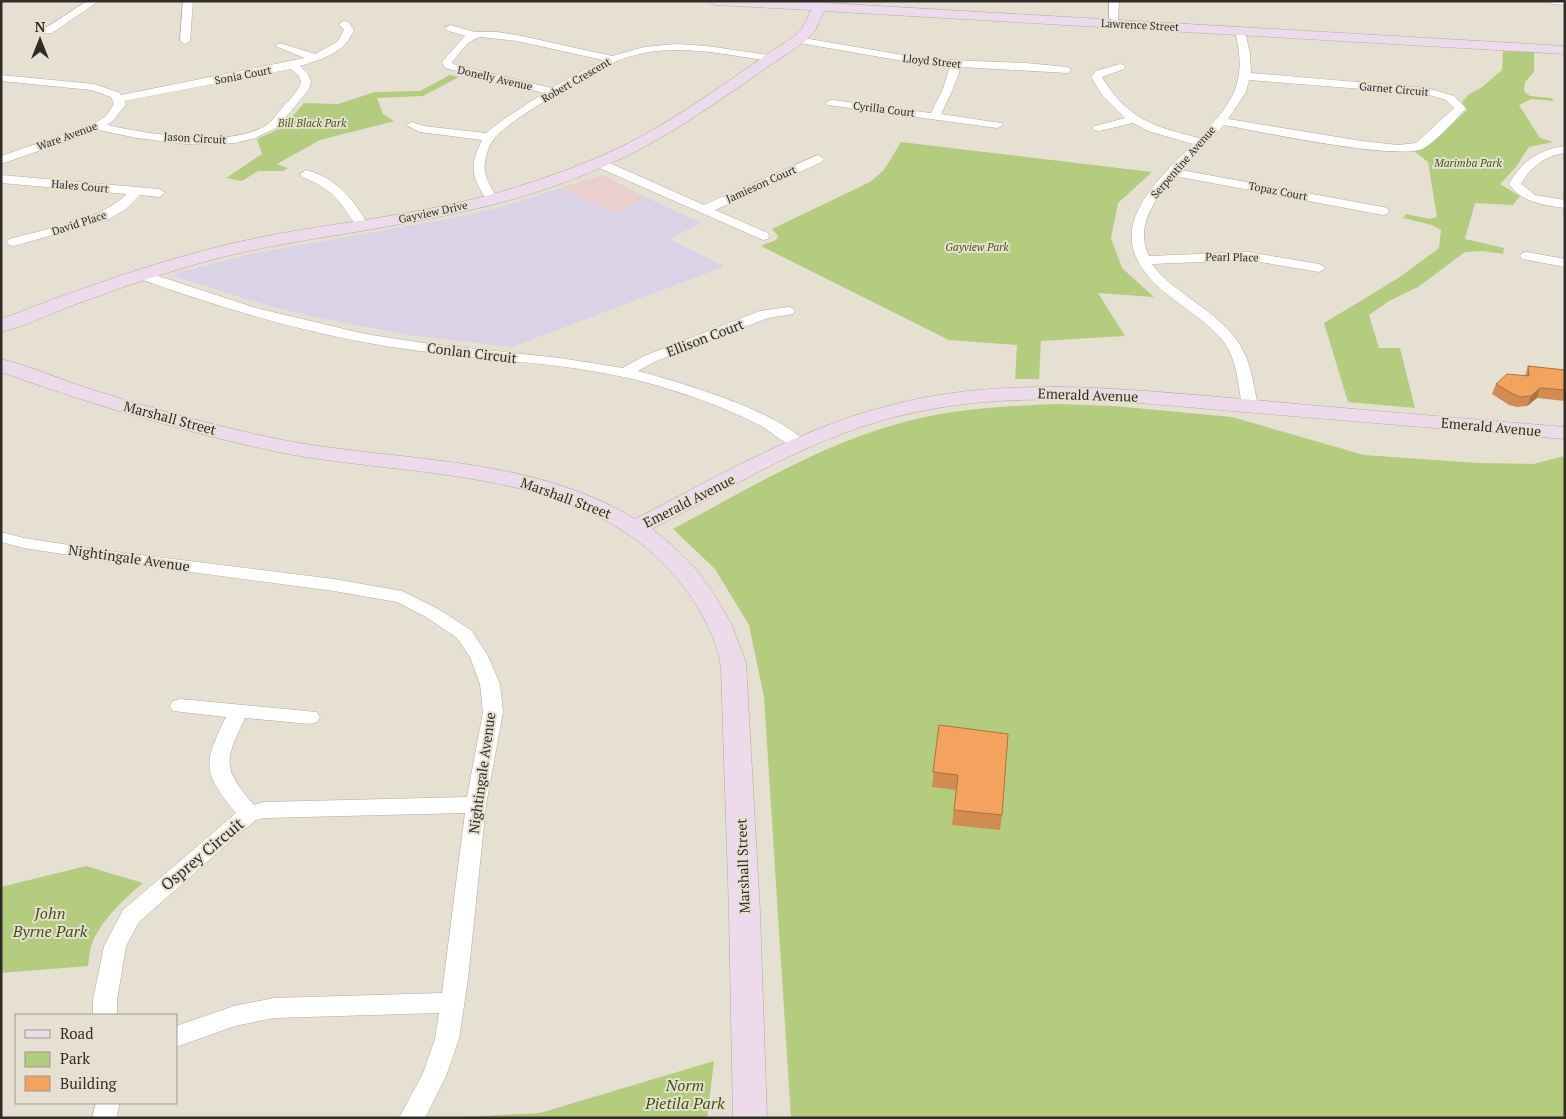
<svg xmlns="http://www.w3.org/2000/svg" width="1566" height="1119" font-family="'PT Serif',serif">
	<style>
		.commercial { fill: #eacfce }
		.education { fill: #dad2e7 }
		.green { fill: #b4cc7d }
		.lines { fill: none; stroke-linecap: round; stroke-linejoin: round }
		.street-casing { stroke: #b1ab9f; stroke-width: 1 }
		.secondary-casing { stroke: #b1ab9f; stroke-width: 1 }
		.street { fill: #fff; fill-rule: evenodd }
		.secondary { fill: #eddaeb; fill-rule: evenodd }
		.wall { fill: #d28c51 }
		.shaded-wall { fill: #ab7242 }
		.building { fill: #f4a35e; stroke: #ab7242 }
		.labels { text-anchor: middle; stroke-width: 4; stroke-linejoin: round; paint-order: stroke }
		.far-street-label { font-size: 11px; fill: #302d28; stroke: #e6e0d3 }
		.far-park-label { font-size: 11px; font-style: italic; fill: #455610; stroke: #e6e0d3 }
		.street-label { font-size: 14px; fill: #302d28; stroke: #e6e0d3 }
		.near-street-label { font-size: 16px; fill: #302d28; stroke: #e6e0d3 }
		.near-park-label { font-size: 16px; font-style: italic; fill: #455610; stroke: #e6e0d3 }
	</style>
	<rect width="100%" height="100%" fill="#e6e0d3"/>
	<path class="commercial" d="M 603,175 L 647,198 L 615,213 L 560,188 Z"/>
	<path class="education" d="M 560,188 L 615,213 L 647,198 L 702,223 L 669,239 L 722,265 L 723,267 L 512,347 L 408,335 L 325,319 L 276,308 L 176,277 L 177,273 L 251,254 L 463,216 L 504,206 Z"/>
	<path class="green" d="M 1503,51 L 1534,52 L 1534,72 L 1525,82 L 1524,91 L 1530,96 L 1551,98 L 1554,101 L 1531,99 L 1519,105 L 1540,138 L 1553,142 L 1529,147 L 1516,167 L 1500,184 L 1520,196 L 1513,205 L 1475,203 L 1465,239 L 1504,248 L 1503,254 L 1483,251 L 1465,252 L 1418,287 L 1389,301 L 1369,315 L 1379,348 L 1400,348 L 1415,408 L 1348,402 L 1324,323 L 1400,277 L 1439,248 L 1441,230 L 1432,225 L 1403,218 L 1406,214 L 1430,219 L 1437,217 L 1428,162 L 1414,151 L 1426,147 L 1467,110 L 1462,102 L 1469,94 L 1481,88 L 1502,70 Z
		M 450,75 L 459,77 L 423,96 L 377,98 L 383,114 L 394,121 L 391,122 L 320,140 L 277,164 L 288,168 L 283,171 L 258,171 L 242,181 L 226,178 L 262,154 L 257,139 L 283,127 L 304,103 L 338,104 L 375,92 L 420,91 Z
		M 901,142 L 1152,172 L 1118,203 L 1111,238 L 1122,268 L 1154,297 L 1098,293 L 1125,336 L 1041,341 L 1039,379 L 1015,379 L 1017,345 L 949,340 L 761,246 L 776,240 L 778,236 L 772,229 L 870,182 L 884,170 Z
		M 1059,404 L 1114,406 L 1232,417 L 1364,455 L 1478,463 L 1533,464 L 1565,456 L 1565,1118 L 791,1118 L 764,697 L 749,625 L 715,569 L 673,529 C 745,491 817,446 897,424 C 950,409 1004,406 1059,404 Z
		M 86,866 L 143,883 C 125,898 98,923 91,947 C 89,953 89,960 88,966 L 1,973 L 1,887 Z
		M 714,1061 L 707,1118 L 443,1118 L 540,1113 Z"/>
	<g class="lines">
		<defs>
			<path id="street" d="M 87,1 L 99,1 L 52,33 L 44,33 L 44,29 Z
				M 183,1 L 193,1 L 190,41 L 185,44 L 180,41 Z
				M 1109,1 L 1119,1 L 1118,20 L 1114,21 L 1109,18 Z
				M 1547,1 L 1565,1 L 1565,5 L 1552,4 Z
				M 344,21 L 348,22 L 354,30 C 345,53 322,59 300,66 L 308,74 L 311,82 L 309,89 L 278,127 L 255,138 L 235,143 L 186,144 L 137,138 L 99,130 L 1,164 L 1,156 L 94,124 L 106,116 L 114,104 L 111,97 L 92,90 L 1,81 L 1,75 L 94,84 L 120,93 L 121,95 L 305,58 L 275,46 L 280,43 L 315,54 L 337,42 L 344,30 L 339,24 ZM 291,69 L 298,75 L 301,82 C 298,92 290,99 283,107 C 278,112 274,119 268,124 C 233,149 148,134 107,125 L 114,120 L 126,104 L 124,101 Z
				M 450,25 L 475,32 L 497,32 L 517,35 L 612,56 L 644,47 L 676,44 L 707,46 L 769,55 L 774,58 L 769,61 C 728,55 685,45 644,53 C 635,55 623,58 615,62 C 592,72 506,121 493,140 C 490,144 487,152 486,157 C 481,174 490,185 498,199 L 492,203 L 488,202 C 471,176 469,167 482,140 L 420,132 L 406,125 L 412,122 L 423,126 L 486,133 L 504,119 L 544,93 L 445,68 L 442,62 L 465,36 L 446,30 L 445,28 ZM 481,37 L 517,41 L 603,60 L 551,88 L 453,64 L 452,62 C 461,52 467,40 481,37 Z
				M 1240,28 L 1245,31 L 1250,54 L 1251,73 L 1427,88 L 1454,96 L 1466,108 C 1459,117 1434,143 1424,148 C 1401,162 1257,131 1224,125 L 1181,170 L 1383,207 L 1387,208 L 1389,211 L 1387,214 L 1383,215 L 1175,176 C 1156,197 1134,227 1149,256 L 1248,252 L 1319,264 L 1326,268 L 1319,272 L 1248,260 L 1152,264 C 1162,279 1178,289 1192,300 C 1216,317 1240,335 1249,365 C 1253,378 1255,392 1258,406 L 1255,409 L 1245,409 L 1242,406 C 1238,384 1237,359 1223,341 C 1208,322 1186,310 1168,295 C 1096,238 1145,192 1193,144 L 1148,131 L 1133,123 L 1099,131 L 1095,130 L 1093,128 L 1095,126 L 1125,118 L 1102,95 L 1091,77 L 1096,71 L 1120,64 L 1124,65 L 1125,67 L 1124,69 L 1102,77 C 1128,120 1153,126 1199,138 C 1233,103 1248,82 1235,31 ZM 1249,80 L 1426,94 L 1446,100 L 1454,108 L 1416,143 L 1398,145 L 1362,141 L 1228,119 L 1246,92 Z
				M 798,37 L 926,59 L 1026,63 L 1067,67 L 1072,70 L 1067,73 L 961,67 L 953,89 L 941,114 L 1001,123 L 1003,125 L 997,128 L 828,105 L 826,103 L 828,101 L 832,100 L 931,113 L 943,89 L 950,66 L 926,65 L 794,42 L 794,38 Z
				M 1565,146 L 1565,153 C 1546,155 1530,167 1521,184 L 1535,195 L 1565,200 L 1565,208 C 1543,205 1522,203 1509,184 C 1521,162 1540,149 1565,146 Z
				M 818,155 L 824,159 L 822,162 L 715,210 L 768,233 L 769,236 L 768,239 L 763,240 L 595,166 L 593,163 L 595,160 L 603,160 L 704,205 Z
				M 306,170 C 337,178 354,200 369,226 L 368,229 L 358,229 C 341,202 333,189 302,177 L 300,174 Z
				M 1,175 L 159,189 L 165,193 L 159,197 L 140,195 L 126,209 L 109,219 L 14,246 L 9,245 L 7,242 L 9,239 C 46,229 100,221 127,194 L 1,183 Z
				M 1527,252 L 1565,259 L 1565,267 L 1522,259 L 1520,256 L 1522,253 Z
				M 140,270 L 256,308 L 365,334 L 430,344 L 560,358 L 623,368 L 644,356 L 760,311 L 788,307 L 793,308 L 795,311 L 793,314 L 768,318 L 654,362 L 638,371 C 676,381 785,413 806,444 L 804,447 C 790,451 774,433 761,426 C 723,406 679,391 637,380 C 559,361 477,360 398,348 C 308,334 220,308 135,277 L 133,274 L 135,271 Z
				M 1,532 L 24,538 L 108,551 L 334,579 L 402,591 L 438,609 L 471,630 L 488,656 L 500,684 L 503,712 L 486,805 L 468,979 L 459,1039 L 446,1076 L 425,1118 L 399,1118 L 423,1073 L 435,1039 L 439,1013 L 274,1018 L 235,1026 L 176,1047 L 176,1026 L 234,1006 L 274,998 L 442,993 L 465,813 L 264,818 L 256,820 L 235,837 L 139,922 L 126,946 L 117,1000 L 117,1015 L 93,1015 L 93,1000 L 104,946 L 123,910 L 236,813 C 202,773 203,763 226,717 L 173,711 L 170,706 L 173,701 L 180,699 L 317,712 L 320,717 L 317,722 L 310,724 L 245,718 C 224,762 222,768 254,805 L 264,802 L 467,797 L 483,712 L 480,684 L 470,657 L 457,638 L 426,617 L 397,602 L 334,591 L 108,561 L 24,548 L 1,542 Z
				M 96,1103 L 120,1103 L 116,1118 L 92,1118 Z"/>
			<path id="secondary" d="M 709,1 L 827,1 L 827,3 L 1565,46 L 1565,54 L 824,11 L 815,31 L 803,43 C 738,86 677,135 605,166 C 541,195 470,212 401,224 C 343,235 284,242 227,256 C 175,269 124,286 74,305 C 50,314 26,326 1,332 L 1,319 C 85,287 170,256 257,238 C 320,225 384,219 447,205 C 495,195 543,180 589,161 C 663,132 727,80 793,37 L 802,29 L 811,10 L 715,5 Z
				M 1,359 C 30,366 59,379 87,388 C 148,407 210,425 273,438 C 394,463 526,453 635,519 C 715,478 793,432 880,408 C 999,374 1122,389 1243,399 C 1351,409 1458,418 1565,427 L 1565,439 C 1458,430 1351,421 1244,412 C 1126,402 1008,387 891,418 C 806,440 729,489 652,529 L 674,547 L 694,567 L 712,591 L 731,623 L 746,663 L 760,912 L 767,1118 L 733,1118 L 729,912 L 721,668 C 718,641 702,611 686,590 C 593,462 411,480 273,451 C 181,431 90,404 1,372 Z"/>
		</defs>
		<use href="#street" class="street-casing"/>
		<use href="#secondary" class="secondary-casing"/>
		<use href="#street" class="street"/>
		<use href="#secondary" class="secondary"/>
	</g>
	<path class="wall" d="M 1528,366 L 1565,370 L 1565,401 L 1537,398 L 1527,406 L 1517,407 L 1509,405 L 1492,394 L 1496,384 L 1525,376 Z
		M 939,725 L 1002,815 L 1000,830 L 952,825 L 956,790 L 932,787 Z"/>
	<path class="shaded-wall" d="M 1540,388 L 1537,398 L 1527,406 L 1531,396 Z"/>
	<path class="building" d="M 1528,366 L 1565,370 L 1565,390 L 1540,388 L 1531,396 L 1520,397 L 1513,394 L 1496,384 L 1507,374 L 1529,376 Z
		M 939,725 L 1008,734 L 1002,815 L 954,810 L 958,775 L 933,772 Z"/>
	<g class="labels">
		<g class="far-street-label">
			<text transform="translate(1140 25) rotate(3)" y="4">Lawrence Street</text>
			<text transform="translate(932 61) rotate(6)" y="4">Lloyd Street</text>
			<text transform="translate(243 75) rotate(-11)" y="4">Sonia Court</text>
			<text transform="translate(495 78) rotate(13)" y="4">Donelly Avenue</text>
			<text transform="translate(576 80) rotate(-30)" y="4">Robert Crescent</text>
			<text transform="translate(1394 89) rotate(5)" y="4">Garnet Circuit</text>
			<text transform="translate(884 109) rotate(7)" y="4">Cyrilla Court</text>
			<text transform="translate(67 136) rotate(-20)" y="4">Ware Avenue</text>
			<text transform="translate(195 138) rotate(3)" y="4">Jason Circuit</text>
			<text transform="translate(1183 162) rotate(-49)" y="4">Serpentine Avenue</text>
			<text transform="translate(761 184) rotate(-24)" y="4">Jamieson Court</text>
			<text transform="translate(80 186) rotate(5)" y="4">Hales Court</text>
			<text transform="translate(1278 191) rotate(11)" y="4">Topaz Court</text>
			<text transform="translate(433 212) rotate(-12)" y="4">Gayview Drive</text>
			<text transform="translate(79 223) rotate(-18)" y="4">David Place</text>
			<text transform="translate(1232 257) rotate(1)" y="4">Pearl Place</text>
		</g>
		<g class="far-park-label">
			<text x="312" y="127">Bill Black Park</text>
			<text x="1468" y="167">Marimba Park</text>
			<text x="977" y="251">Gayview Park</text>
		</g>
		<g class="street-label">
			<text transform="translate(705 338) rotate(-21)" y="5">Ellison Court</text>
			<text transform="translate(472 353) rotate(7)" y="5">Conlan Circuit</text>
			<text transform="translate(1088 395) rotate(2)" y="5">Emerald Avenue</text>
			<text transform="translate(170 418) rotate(15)" y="5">Marshall Street</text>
			<text transform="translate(1491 427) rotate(5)" y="5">Emerald Avenue</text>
			<text transform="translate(566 498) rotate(20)" y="5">Marshall Street</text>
			<text transform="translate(689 501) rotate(-27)" y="5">Emerald Avenue</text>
			<text transform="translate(129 558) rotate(8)" y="5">Nightingale Avenue</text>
			<text transform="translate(482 773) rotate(-82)" y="5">Nightingale Avenue</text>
			<text transform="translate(743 866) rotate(-92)" y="5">Marshall Street</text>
		</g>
		<g class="near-street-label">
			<text transform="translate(202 854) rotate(-40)" y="6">Osprey Circuit</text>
		</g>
		<g class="near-park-label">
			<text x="50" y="919">John<tspan x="50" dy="18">Byrne Park</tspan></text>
			<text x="685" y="1091">Norm<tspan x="685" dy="18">Pietila Park</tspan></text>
		</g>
	</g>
	<rect width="1566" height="1119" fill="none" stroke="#302d28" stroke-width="5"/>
	<rect x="15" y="1014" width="162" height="90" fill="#e6e0d3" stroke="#9d988f"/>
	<rect x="25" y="1030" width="25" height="8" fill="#eddaeb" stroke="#9d988f"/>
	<text x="60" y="1039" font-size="15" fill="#302d28">Road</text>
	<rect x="25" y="1052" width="25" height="15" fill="#b4cc7d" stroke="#9d988f"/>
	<text x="60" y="1064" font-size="15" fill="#302d28">Park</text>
	<rect x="25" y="1076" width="25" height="15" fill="#f4a35e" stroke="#9d988f"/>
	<text x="60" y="1089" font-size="15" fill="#302d28">Building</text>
	<g transform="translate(40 40)" stroke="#e6e0d3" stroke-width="4" paint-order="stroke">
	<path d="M0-4L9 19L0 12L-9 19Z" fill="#302d28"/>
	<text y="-8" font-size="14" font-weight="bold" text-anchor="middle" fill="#302d28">N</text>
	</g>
</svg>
